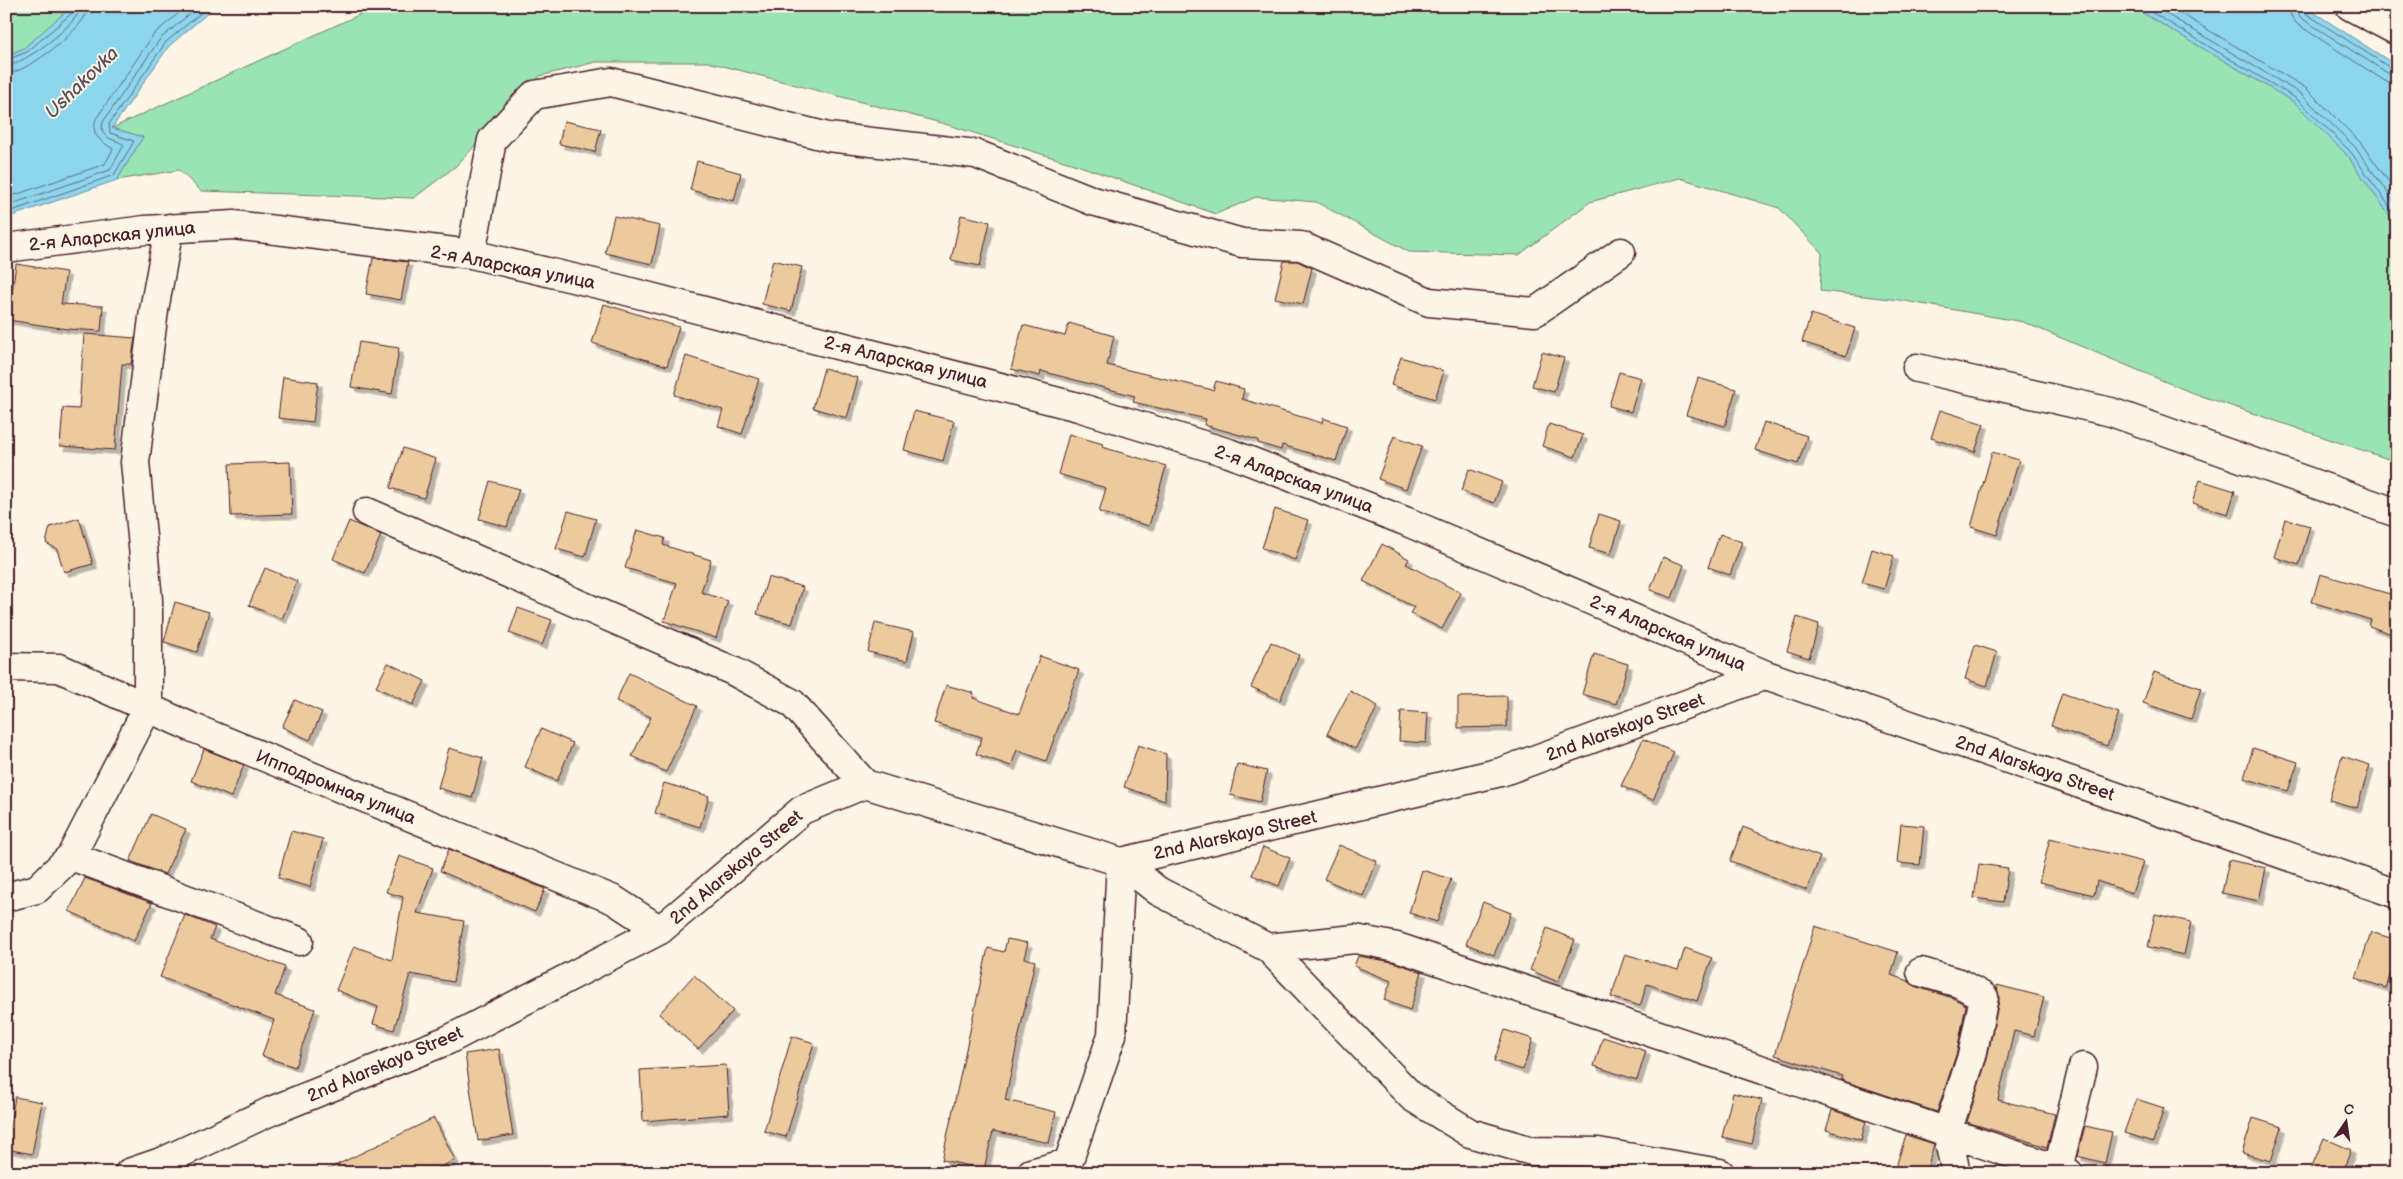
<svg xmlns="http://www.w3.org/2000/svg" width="2403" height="1179" font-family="'Balsamiq Sans',sans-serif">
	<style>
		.green { fill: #9ae3b2; stroke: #72816e }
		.water { fill: #8cd6ed; stroke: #728d9f }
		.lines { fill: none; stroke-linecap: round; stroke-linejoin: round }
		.shore { stroke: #646879; stroke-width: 1 }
		.building { fill: #ebca9d; stroke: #4a1f2b; filter: url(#shadow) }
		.minor-casing { stroke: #4a1f2b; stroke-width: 31 }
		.minor { stroke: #fcf5e5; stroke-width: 28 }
		.labels { text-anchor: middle; stroke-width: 4; stroke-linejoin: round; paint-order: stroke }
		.street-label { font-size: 18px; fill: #4a1f2b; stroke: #fcf5e5 }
		.water-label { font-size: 19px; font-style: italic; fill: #5a4d5c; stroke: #fcf5e5 }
	</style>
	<defs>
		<filter id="shadow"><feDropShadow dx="4.5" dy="4.5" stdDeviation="0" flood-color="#0004"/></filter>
	</defs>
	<rect width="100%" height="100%" fill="#fcf5e5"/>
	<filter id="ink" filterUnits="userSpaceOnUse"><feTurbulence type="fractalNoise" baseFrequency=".02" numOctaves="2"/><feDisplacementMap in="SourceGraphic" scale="10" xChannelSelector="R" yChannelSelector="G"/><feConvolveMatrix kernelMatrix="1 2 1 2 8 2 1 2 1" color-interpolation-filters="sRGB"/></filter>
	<g filter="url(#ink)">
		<path class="green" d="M 6,6 L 72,6 L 24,48 L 6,56 Z
			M 378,6 L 2131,6 L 2294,102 L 2346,154 L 2397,226 L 2397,462 L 2190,392 L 2023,322 L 1899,300 L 1820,291 L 1822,253 L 1779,208 L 1680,178 L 1590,202 L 1519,255 L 1409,252 L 1316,202 L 1256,197 L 1216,214 L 1080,166 L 945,124 L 708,62 L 596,62 L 540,76 L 456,166 L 414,198 L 201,191 L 179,170 L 117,180 L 143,137 L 112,128 Z"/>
		<path class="water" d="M 72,6 L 216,6 L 169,46 L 112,128 L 143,137 L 117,180 L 6,218 L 6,56 L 24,48 Z
			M 2131,6 L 2304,6 L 2397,66 L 2397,226 L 2346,154 L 2294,102 Z"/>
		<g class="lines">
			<path class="shore" d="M 2141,6 L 2297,99 L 2350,151 L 2397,217
				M 2153,6 L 2301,94 L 2355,147 L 2397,206
				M 2168,6 L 2306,88 L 2360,142 L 2397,193
				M 2289,6 L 2291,16 L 2297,24 L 2385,81 L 2397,83
				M 2296,6 L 2298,13 L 2301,18 L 2389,74 L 2397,76
				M 2303,6 L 2305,13 L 2392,69 L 2397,70
				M 6,60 L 27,52 L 73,12 L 75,6
				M 6,66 C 23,65 80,23 81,6
				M 6,74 C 27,73 88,27 89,6
				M 6,198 L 105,164 L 113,149 C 101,141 90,136 96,119 L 154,34 L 187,6
				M 6,206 L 110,170 L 124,145 C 115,138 98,140 103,122 L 160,39 L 199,6
				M 6,213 L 114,175 L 134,141 L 110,133 L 109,124 L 166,42 L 209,6"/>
		</g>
		<path class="building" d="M 564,121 L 601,129 L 595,152 L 559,144 Z
			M 697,161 L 741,173 L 734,201 L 690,190 Z
			M 961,215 L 990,222 L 980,266 L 951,260 Z
			M 614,216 L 660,226 L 652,264 L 605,253 Z
			M 373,258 L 408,262 L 401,300 L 366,294 Z
			M 773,260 L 802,267 L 791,311 L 762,304 Z
			M 1284,261 L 1297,261 L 1312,268 L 1303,304 L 1275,298 Z
			M 16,264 L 66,272 L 61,304 L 103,306 L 101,331 L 67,329 L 8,320 Z
			M 604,304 L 679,327 L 667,366 L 592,343 Z
			M 1811,314 L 1855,328 L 1846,356 L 1802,342 Z
			M 1069,323 L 1114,336 L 1107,365 L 1213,390 L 1216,381 L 1244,389 L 1242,399 L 1322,423 L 1323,418 L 1347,426 L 1336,461 L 1282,445 L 1281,450 L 1258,443 L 1258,440 L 1204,425 L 1206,419 L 1133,402 L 1135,396 L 1041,371 L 1040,376 L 1011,369 L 1023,325 L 1065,336 Z
			M 84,334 L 135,338 L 131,364 L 122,364 L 115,450 L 60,446 L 63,408 L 79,409 Z
			M 359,342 L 399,348 L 392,394 L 351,387 Z
			M 1542,352 L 1564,358 L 1554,392 L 1532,386 Z
			M 686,356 L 759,379 L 742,434 L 718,426 L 723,410 L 674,395 Z
			M 1401,357 L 1444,371 L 1435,399 L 1391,385 Z
			M 824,368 L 858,378 L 847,418 L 813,408 Z
			M 1619,372 L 1641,378 L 1631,412 L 1609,406 Z
			M 283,377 L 318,382 L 313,422 L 278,418 Z
			M 1698,378 L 1736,389 L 1725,426 L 1686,415 Z
			M 1940,410 L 1984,424 L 1975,452 L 1931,438 Z
			M 914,411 L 954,421 L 943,461 L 904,450 Z
			M 1764,422 L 1807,436 L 1798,464 L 1755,450 Z
			M 1549,424 L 1583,435 L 1575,457 L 1542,446 Z
			M 1069,434 L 1103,444 L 1102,447 L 1166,466 L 1149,526 L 1099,512 L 1106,488 L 1058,474 Z
			M 1394,436 L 1422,446 L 1406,489 L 1378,479 Z
			M 403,448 L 436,459 L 424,498 L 390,488 Z
			M 1992,452 L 2019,460 L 1997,535 L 1971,527 Z
			M 290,462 L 292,514 L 231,516 L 229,464 Z
			M 1469,469 L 1502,482 L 1494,503 L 1461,491 Z
			M 2200,480 L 2235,491 L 2228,514 L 2192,503 Z
			M 490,481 L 519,489 L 507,527 L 479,519 Z
			M 1275,509 L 1308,520 L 1295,560 L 1262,548 Z
			M 568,511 L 596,519 L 585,557 L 556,549 Z
			M 1599,514 L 1621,521 L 1611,554 L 1589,548 Z
			M 79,518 L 93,564 L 64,572 L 57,549 L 46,543 L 50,527 Z
			M 2285,519 L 2310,526 L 2299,565 L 2274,557 Z
			M 349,521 L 381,535 L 365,573 L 333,559 Z
			M 637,530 L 665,538 L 663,545 L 711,560 L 701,592 L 728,601 L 716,638 L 664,621 L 677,583 L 625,568 Z
			M 1720,534 L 1742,542 L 1730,575 L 1708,567 Z
			M 1382,544 L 1409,559 L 1406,564 L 1461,593 L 1442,629 L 1410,613 L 1414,607 L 1363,581 Z
			M 1872,549 L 1894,556 L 1884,589 L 1862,583 Z
			M 1663,557 L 1684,565 L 1672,598 L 1650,590 Z
			M 265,568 L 297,581 L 282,619 L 249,605 Z
			M 2320,574 L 2397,596 L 2397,636 L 2369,626 L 2371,620 L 2312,602 Z
			M 768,577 L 803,587 L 792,624 L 757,614 Z
			M 175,602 L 209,612 L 197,652 L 164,642 Z
			M 518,608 L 552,620 L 542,645 L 509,633 Z
			M 1797,617 L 1819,624 L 1809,658 L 1787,651 Z
			M 875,623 L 914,632 L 907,661 L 868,652 Z
			M 1271,642 L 1299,655 L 1280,700 L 1251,687 Z
			M 1975,645 L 1997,652 L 1987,686 L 1965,679 Z
			M 1594,654 L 1628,664 L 1616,704 L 1582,694 Z
			M 1040,656 L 1079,670 L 1046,761 L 1017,750 L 1011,766 L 976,754 L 982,737 L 934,723 L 946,685 L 974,693 L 973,698 L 1019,714 Z
			M 388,663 L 425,681 L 413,705 L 376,687 Z
			M 2154,672 L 2201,688 L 2191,719 L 2143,703 Z
			M 629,673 L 697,706 L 666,772 L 632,756 L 651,717 L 616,701 Z
			M 1350,691 L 1378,706 L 1355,749 L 1327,734 Z
			M 2062,693 L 2119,713 L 2107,746 L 2051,726 Z
			M 1507,696 L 1507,727 L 1458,728 L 1458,697 Z
			M 295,700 L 322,712 L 310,740 L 282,727 Z
			M 1401,711 L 1428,713 L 1426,743 L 1399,741 Z
			M 541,729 L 573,743 L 557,781 L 525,767 Z
			M 1643,739 L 1674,752 L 1653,800 L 1621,786 Z
			M 1138,745 L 1166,754 L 1165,801 L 1124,787 Z
			M 449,748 L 483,758 L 472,798 L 438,788 Z
			M 2253,748 L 2298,762 L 2288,791 L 2244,778 Z
			M 204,749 L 244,765 L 231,797 L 191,781 Z
			M 2342,756 L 2370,765 L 2357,808 L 2329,800 Z
			M 1237,764 L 1267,771 L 1260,802 L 1230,795 Z
			M 664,783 L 709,796 L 700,827 L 655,813 Z
			M 151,814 L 186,829 L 165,874 L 130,861 Z
			M 1901,824 L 1924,826 L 1920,865 L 1897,863 Z
			M 1743,827 L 1820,857 L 1807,890 L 1730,861 Z
			M 291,831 L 323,839 L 310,887 L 278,878 Z
			M 2050,838 L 2143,862 L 2132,893 L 2097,881 L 2094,895 L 2039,882 Z
			M 1339,845 L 1377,861 L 1363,896 L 1324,879 Z
			M 1263,847 L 1290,858 L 1279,886 L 1252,875 Z
			M 449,849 L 545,889 L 535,912 L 440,871 Z
			M 399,856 L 433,868 L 417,913 L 464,921 L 453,982 L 410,974 L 394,1030 L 373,1024 L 378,1007 L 336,990 L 354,946 L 392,960 L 403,897 L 386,892 Z
			M 2229,860 L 2266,868 L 2259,901 L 2222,893 Z
			M 1979,864 L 2008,868 L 2003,902 L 1974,898 Z
			M 1422,870 L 1451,879 L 1437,922 L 1409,913 Z
			M 85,878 L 152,903 L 134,941 L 69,911 Z
			M 1483,902 L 1511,913 L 1494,955 L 1466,944 Z
			M 2155,914 L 2191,922 L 2184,955 L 2148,947 Z
			M 185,915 L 215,927 L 210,939 L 285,967 L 275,995 L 315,1009 L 295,1067 L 262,1056 L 274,1020 L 160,977 Z
			M 1815,926 L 1898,952 L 1891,975 L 1908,981 L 1917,987 L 1953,998 L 1966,1005 L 1957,1052 L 1937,1112 L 1841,1080 L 1842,1076 L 1775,1055 Z
			M 1547,928 L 1575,940 L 1558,982 L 1530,970 Z
			M 2371,932 L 2397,940 L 2397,954 L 2386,988 L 2356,978 Z
			M 1007,939 L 1028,943 L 1024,958 L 1035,961 L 1005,1100 L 1056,1112 L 1049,1143 L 993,1131 L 984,1169 L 942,1160 L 988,948 L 1004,952 Z
			M 1685,948 L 1712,958 L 1697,1001 L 1647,984 L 1640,1006 L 1611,997 L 1625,954 L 1678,970 Z
			M 1358,956 L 1393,962 L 1422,972 L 1410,1010 L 1384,1000 L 1391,981 L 1354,966 Z
			M 694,975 L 733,1011 L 698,1049 L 659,1014 Z
			M 1997,985 L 2044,997 L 2034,1036 L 2014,1031 L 1998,1100 L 2055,1114 L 2047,1147 L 1967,1122 L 1987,1059 L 1999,1000 Z
			M 1505,1030 L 1533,1039 L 1523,1070 L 1494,1061 Z
			M 792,1036 L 814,1043 L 786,1137 L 764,1131 Z
			M 1603,1037 L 1646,1051 L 1637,1080 L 1594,1066 Z
			M 499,1049 L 513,1135 L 478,1141 L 465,1054 Z
			M 726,1065 L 729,1114 L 643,1121 L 640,1070 Z
			M 1733,1093 L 1762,1100 L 1752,1144 L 1722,1137 Z
			M 15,1097 L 42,1102 L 32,1154 L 6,1149 Z
			M 2136,1099 L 2164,1108 L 2153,1142 L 2124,1133 Z
			M 1832,1110 L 1866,1121 L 1861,1140 L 1826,1130 Z
			M 434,1118 L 455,1160 L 428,1173 L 320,1173 Z
			M 2253,1118 L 2282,1127 L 2271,1161 L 2242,1153 Z
			M 2085,1126 L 2112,1132 L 2105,1163 L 2077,1156 Z
			M 1906,1135 L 1934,1144 L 1926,1173 L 1894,1173 Z
			M 2324,1138 L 2351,1150 L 2342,1173 L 2309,1173 Z"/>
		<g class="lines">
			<defs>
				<path id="minor" d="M 2350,6 L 2397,31
					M 6,248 L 145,230 L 234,225 L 471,254 L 615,288 L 1078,407 L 1229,453 L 1405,521 L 1766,675 L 2397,894
					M 471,254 L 492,140 L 534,95 L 611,82 L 828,137 L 976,154 L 1093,201 L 1242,243 L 1301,246 L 1429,302 L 1535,312 L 1621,252
					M 1917,368 L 2111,412 L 2397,513
					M 367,512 L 733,671 L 792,703 L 865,784
					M 6,667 L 59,668 L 191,727 L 614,900 L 660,930
					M 71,856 L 299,941
					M 1121,862 L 1158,891 L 1268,948 L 1412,1097 L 1470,1133 L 1532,1151 L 1598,1152 L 1720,1173
					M 6,897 L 37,889 L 71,856 L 148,707 L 148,600 L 135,462 L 154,310 L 169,228
					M 1268,948 L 1355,939 L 1397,947 L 2069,1173
					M 1921,972 L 1959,983 L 1984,997 L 1972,1056 L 1947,1132 L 1956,1173
					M 2058,1169 L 2083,1067
					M 129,1173 L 164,1161 L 271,1111 L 448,1040 L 660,930 L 802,810 L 865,784 L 1121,862 L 1501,772 L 1766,675
					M 1031,1173 L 1068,1163 L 1112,1035 L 1121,862"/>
			</defs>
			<use href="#minor" class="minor-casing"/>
			<use href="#minor" class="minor"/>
		</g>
	</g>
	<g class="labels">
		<g class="street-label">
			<text transform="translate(112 236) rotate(-6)" y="6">2-я Аларская улица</text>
			<text transform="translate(513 267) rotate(11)" y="6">2-я Аларская улица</text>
			<text transform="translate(906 362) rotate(14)" y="6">2-я Аларская улица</text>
			<text transform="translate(1294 479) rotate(20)" y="6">2-я Аларская улица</text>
			<text transform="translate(1668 633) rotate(23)" y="6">2-я Аларская улица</text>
			<text transform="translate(1625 727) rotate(-20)" y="6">2nd Alarskaya Street</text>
			<text transform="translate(2035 768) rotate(19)" y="6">2nd Alarskaya Street</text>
			<text transform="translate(336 787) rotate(22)" y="6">Ипподромная улица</text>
			<text transform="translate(1235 835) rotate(-13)" y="6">2nd Alarskaya Street</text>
			<text transform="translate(736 867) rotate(-40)" y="6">2nd Alarskaya Street</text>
			<text transform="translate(385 1064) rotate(-23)" y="6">2nd Alarskaya Street</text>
		</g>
		<g class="water-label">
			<text transform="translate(81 82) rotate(-44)" y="7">Ushakovka</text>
		</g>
	</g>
	<rect width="2403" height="1179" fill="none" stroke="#fcf5e5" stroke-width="25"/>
	<rect x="12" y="12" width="2378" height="1154" fill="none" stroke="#4a1f2b" stroke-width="2" filter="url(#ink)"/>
	<g transform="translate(2346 1122) rotate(13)" stroke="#fcf5e5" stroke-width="4" paint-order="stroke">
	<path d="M0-4L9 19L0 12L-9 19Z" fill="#4a1f2b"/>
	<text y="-8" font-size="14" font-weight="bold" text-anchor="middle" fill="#4a1f2b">С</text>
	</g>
</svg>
